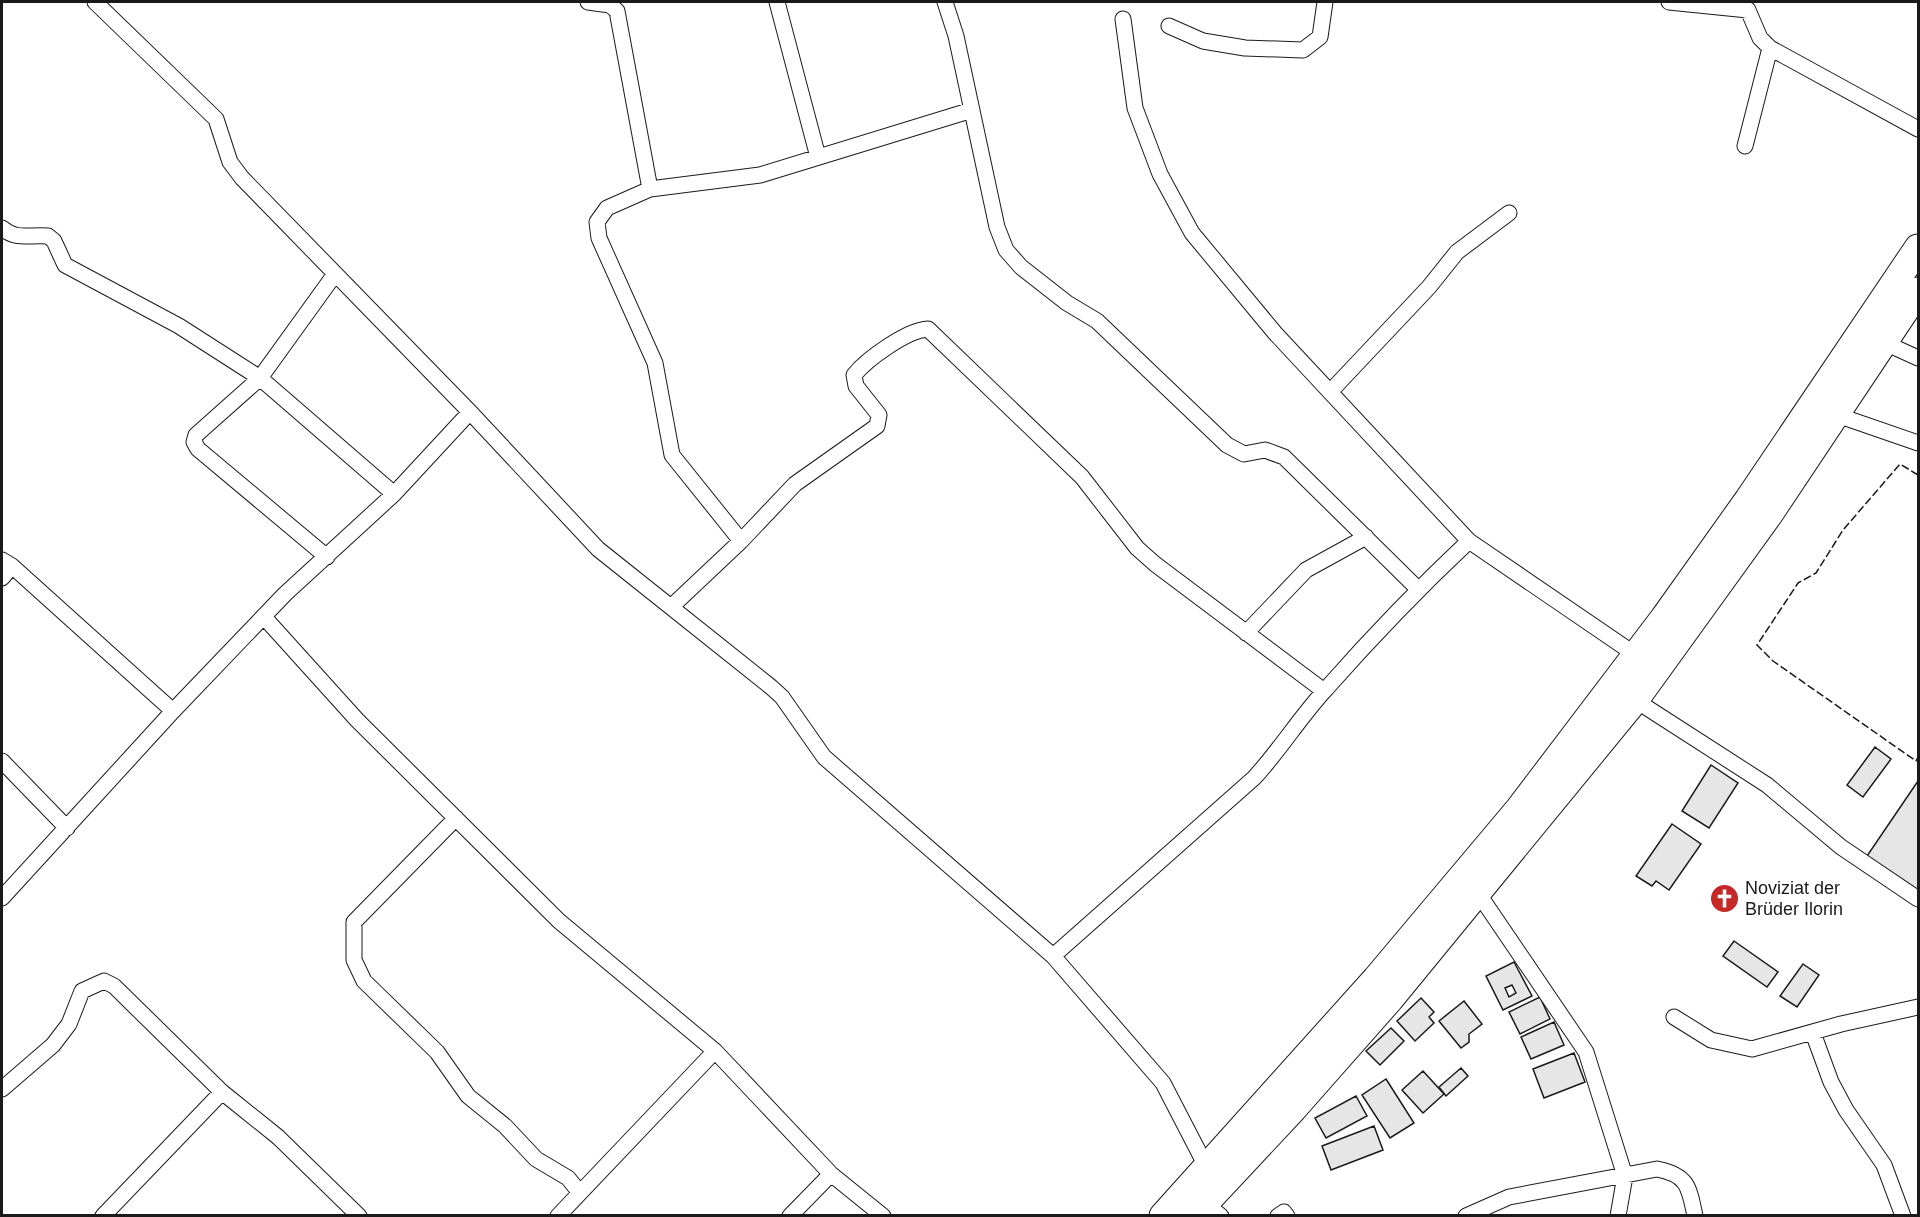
<svg xmlns="http://www.w3.org/2000/svg" width="1920" height="1217" font-family="Arial,sans-serif">
	<style>
		.building { fill: #e6e6e6; stroke: #1a1a1a; stroke-width: 1.5; fill-rule: evenodd }
		.lines { fill: none; stroke-linecap: round; stroke-linejoin: round }
		.street-casing { stroke: #1a1a1a; stroke-width: 17 }
		.highway-casing { stroke: #1a1a1a; stroke-width: 29 }
		.street { stroke: #fff; stroke-width: 15 }
		.highway { stroke: #fff; stroke-width: 27 }
		.fence { stroke: #1a1a1a; stroke-width: 1.5; stroke-dasharray: 8 3; stroke-linecap: butt }
		.labels { text-anchor: middle; stroke-width: 4.5; stroke-linejoin: round; paint-order: stroke }
		.poi-label { font-size: 18px; fill: #1a1a1a; stroke: #fff; text-anchor: start }
	</style>
	<rect width="100%" height="100%" fill="#fff"/>
	<path class="building" d="M 1875,747 L 1891,759 L 1863,797 L 1847,785 Z
		M 1711,765 L 1738,783 L 1709,828 L 1682,811 Z
		M 1918,781 L 1918,892 L 1867,856 Z
		M 1672,824 L 1701,844 L 1669,890 L 1656,881 L 1652,886 L 1636,876 Z
		M 1734,941 L 1778,972 L 1767,987 L 1723,956 Z
		M 1514,962 L 1532,996 L 1503,1010 L 1486,976 ZM 1512,985 L 1516,993 L 1509,997 L 1505,988 Z
		M 1803,964 L 1819,975 L 1797,1007 L 1780,996 Z
		M 1540,997 L 1550,1019 L 1520,1034 L 1509,1012 Z
		M 1421,998 L 1434,1012 L 1429,1017 L 1434,1023 L 1415,1041 L 1397,1021 Z
		M 1464,1001 L 1482,1024 L 1469,1034 L 1469,1042 L 1461,1048 L 1439,1021 Z
		M 1554,1022 L 1564,1045 L 1531,1059 L 1521,1037 Z
		M 1391,1028 L 1404,1041 L 1380,1065 L 1366,1051 Z
		M 1574,1053 L 1585,1082 L 1544,1098 L 1533,1069 Z
		M 1461,1068 L 1468,1076 L 1446,1096 L 1439,1087 Z
		M 1423,1071 L 1444,1094 L 1423,1113 L 1402,1090 Z
		M 1386,1079 L 1414,1123 L 1390,1138 L 1362,1095 Z
		M 1356,1096 L 1367,1116 L 1326,1138 L 1315,1118 Z
		M 1374,1126 L 1383,1150 L 1331,1170 L 1322,1146 Z"/>
	<g class="lines">
		<defs>
			<path id="street" d="M 95,2 L 216,119 L 230,162 L 242,178 L 470,412 L 598,549 L 771,687 L 782,697 L 824,757 L 1053,956 L 1163,1083 L 1207,1168
				M 588,2 L 610,5 L 617,11 L 650,189
				M 777,2 L 818,157
				M 945,2 L 956,36 L 997,227 L 1006,250 L 1021,267 L 1067,303 L 1097,321 L 1227,445 L 1244,454 L 1265,450 L 1284,457 L 1418,589
				M 1669,2 L 1748,10 L 1760,38 L 1770,48 L 1918,129
				M 1123,19 L 1135,108 L 1160,174 L 1192,233 L 1275,333 L 1469,541 L 1636,655
				M 1169,26 L 1203,41 L 1245,48 L 1303,50 L 1320,37 L 1325,2
				M 1745,146 L 1770,48
				M 2,228 C 17,241 29,234 48,236 L 54,241 L 65,265 L 179,326 L 260,378 L 394,494
				M 1885,343 L 1918,358
				M 1330,392 L 1429,287 L 1457,252 L 1509,213
				M 1837,415 L 1918,443
				M 741,541 L 672,455 L 655,363 L 599,238 L 597,222 L 607,208 L 650,189 L 760,175 L 972,110
				M 327,557 L 198,449 L 194,442 L 196,435 L 260,378 L 335,274
				M 2,560 L 12,566 L 173,711
				M 2,578 L 12,566
				M 671,607 L 741,541 L 795,484 L 877,426 L 879,415 L 856,386 L 854,375 C 867,359 907,330 928,329 L 1082,477 L 1137,548 L 1155,564 L 1324,691
				M 264,617 L 357,720 L 559,921 L 715,1051 L 831,1174 L 883,1216
				M 1246,633 L 1306,570 L 1366,537
				M 1635,700 L 1767,785 L 1841,847 L 1918,899
				M 2,761 L 67,828
				M 456,818 L 354,922 L 354,960 L 364,981 L 437,1052 L 468,1096 L 505,1126 L 536,1159 L 568,1178 L 580,1193
				M 1478,893 L 1586,1052 L 1625,1176 L 1618,1216
				M 2,898 L 173,711 L 285,594 L 394,494 L 470,412
				M 1053,956 L 1254,778 C 1280,750 1300,717 1326,689 C 1371,638 1419,588 1469,541
				M 1674,1017 L 1711,1040 L 1752,1049 L 1841,1024 L 1918,1007
				M 1813,1033 L 1831,1082 L 1846,1110 L 1884,1165 L 1903,1216
				M 2,1089 L 53,1045 L 69,1024 L 82,991 L 104,981 L 114,986 L 222,1092 L 278,1137 L 359,1216
				M 1205,1203 L 1221,1216
				M 103,1216 L 222,1092
				M 558,1216 L 715,1051
				M 790,1216 L 831,1174
				M 1278,1216 L 1284,1212 L 1287,1216
				M 1466,1216 L 1509,1197 L 1657,1169 C 1688,1175 1689,1187 1695,1216"/>
			<path id="highway" d="M 1163,1216 L 1376,979 L 1519,809 L 1664,618 L 1748,500 L 1918,248
				M 1193,1216 L 1293,1109 L 1390,999 L 1635,700 L 1770,513 L 1918,291"/>
		</defs>
		<use href="#street" class="street-casing"/>
		<use href="#highway" class="highway-casing"/>
		<use href="#street" class="street"/>
		<use href="#highway" class="highway"/>
		<path class="fence" d="M 1918,475 L 1900,464 L 1843,530 L 1816,573 L 1798,583 L 1757,645 L 1773,661 L 1916,761 L 1918,757"/>
	</g>
	<defs>
		<symbol id="church-disc" viewBox="-11 -11 22 22"><circle r="9.5" fill="#c62828" stroke="#fff"/><path d="M-1.2-6h2.4v3.5h3.3v2.4h-3.3V6h-2.4V-.1h-3.3v-2.4h3.3Z" fill="#fff"/></symbol>
	</defs>
	<g fill-rule="evenodd">
		<use href="#church-disc" x="1708" y="882" width="33" height="33"/>
	</g>
	<g class="labels">
		<g class="poi-label">
			<text x="1745" y="894">Noviziat der<tspan x="1745" dy="21">Brüder Ilorin</tspan></text>
		</g>
	</g>
	<rect width="1920" height="1217" fill="none" stroke="#1a1a1a" stroke-width="6"/>
</svg>
